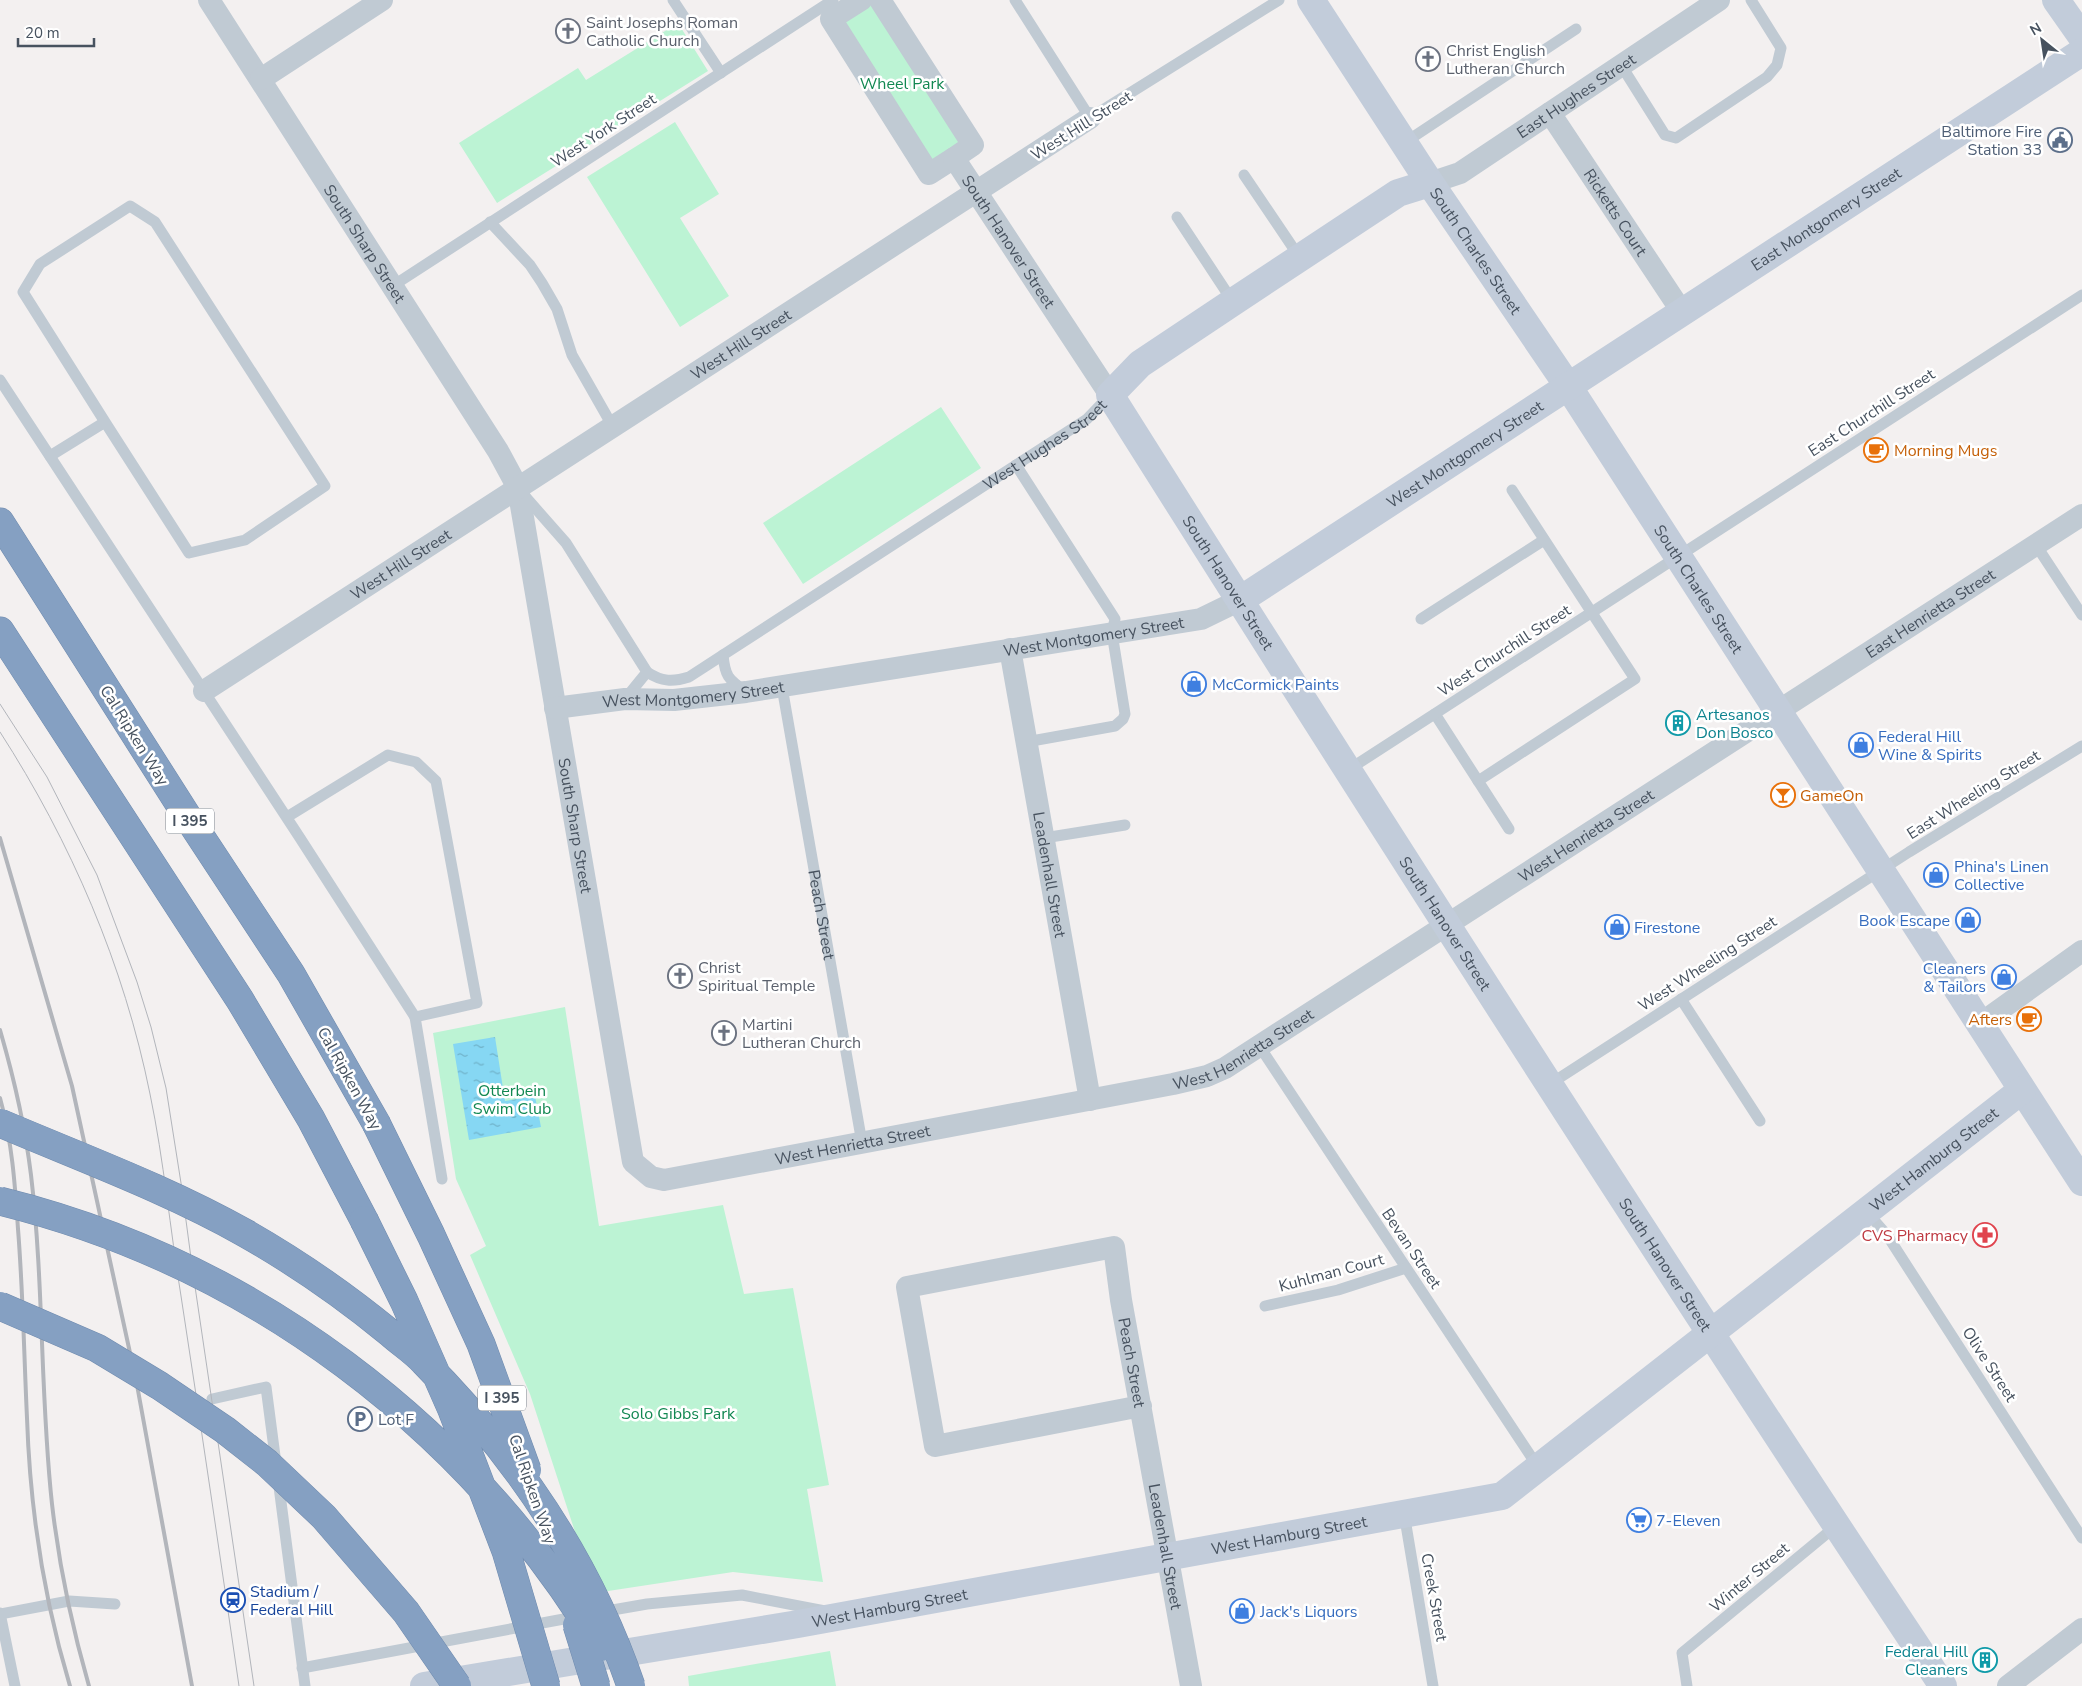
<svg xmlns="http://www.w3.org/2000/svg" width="2082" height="1686" font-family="'Nunito Sans',sans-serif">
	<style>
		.green { fill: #bcf3d4 }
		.water { fill: url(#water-ripples) }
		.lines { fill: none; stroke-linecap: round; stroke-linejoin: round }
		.highway-casing { stroke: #708bae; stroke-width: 29 }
		.lane { stroke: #c0cad3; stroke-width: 11 }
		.street { stroke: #c0cad3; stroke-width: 22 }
		.secondary { stroke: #c2ccda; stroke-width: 28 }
		.highway { stroke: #85a0c2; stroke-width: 28 }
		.tram { stroke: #b2b5bb; stroke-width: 1 }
		.rail { stroke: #b2b5bb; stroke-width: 4 }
		.highway-bridge-casing { stroke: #708bae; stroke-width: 29; stroke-linecap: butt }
		.highway-bridge { stroke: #85a0c2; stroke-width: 28 }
		.labels { text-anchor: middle; stroke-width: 5; stroke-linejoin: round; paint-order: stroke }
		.shield { fill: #fff; stroke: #7e868f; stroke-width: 1 }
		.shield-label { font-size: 15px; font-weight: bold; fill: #47525f }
		.worship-label { font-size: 16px; fill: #5b616d; stroke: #fff; text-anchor: start }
		.park-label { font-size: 16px; fill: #118751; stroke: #fff }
		.street-label { font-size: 16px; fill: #47525f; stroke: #fff }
		.service-label { font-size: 16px; fill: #4e5e75; stroke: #fff; text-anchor: end }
		.food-label { font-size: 16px; fill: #c56008; stroke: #fff; text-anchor: start }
		.shop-label { font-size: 16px; fill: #366cbe; stroke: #fff; text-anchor: start }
		.culture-label { font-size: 16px; fill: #0d838f; stroke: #fff; text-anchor: start }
		.health-label { font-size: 16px; fill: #be3a42; stroke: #fff; text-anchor: end }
		.transit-label { font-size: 16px; fill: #164399; stroke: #fff; text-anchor: start }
	</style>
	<defs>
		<pattern id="water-ripples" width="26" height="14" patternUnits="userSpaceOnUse" patternTransform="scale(1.25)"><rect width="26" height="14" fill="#86d7f3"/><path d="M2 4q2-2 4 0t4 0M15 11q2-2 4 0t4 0" fill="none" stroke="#6fb1c8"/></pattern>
	</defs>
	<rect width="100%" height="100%" fill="#f3f0f0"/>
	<path class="green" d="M 872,0 L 965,144 L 931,166 L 839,22 Z
		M 678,23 L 708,71 L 497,203 L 459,143 L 578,68 L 586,80 Z
		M 675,122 L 719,194 L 680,218 L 729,296 L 680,327 L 587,177 Z
		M 941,407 L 981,468 L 803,584 L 763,523 Z
		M 565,1007 L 599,1226 L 723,1205 L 744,1294 L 793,1288 L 829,1485 L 807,1489 L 823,1582 L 733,1572 L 595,1593 L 530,1394 L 470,1255 L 486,1246 L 456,1179 L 433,1033 Z
		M 830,1651 L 836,1686 L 689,1686 L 688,1676 Z"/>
	<path class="water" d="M 495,1037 L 505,1101 L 535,1096 L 541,1127 L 469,1140 L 453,1044 Z"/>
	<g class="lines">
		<defs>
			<path id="highway" d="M 0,522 L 187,816 L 291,974 L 376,1123
				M 0,631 L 240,1000 L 311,1119 L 364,1220"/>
		</defs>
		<use href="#highway" class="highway-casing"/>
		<g class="lane">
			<path d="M 673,0 L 721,73"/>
			<path d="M 1015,0 L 1090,118 L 1279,0"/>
			<path d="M 1621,65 L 1665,135 L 1676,138 L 1767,77 L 1777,65 L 1781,48 L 1751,0"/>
			<path d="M 1404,143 L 1576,29"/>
			<path d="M 1244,175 L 1300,258"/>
			<path d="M 1177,217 L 1233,302"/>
			<path d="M 490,222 L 530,265 L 542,283 L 557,309 L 572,355 L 613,427"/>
			<path d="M 391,287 L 833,0"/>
			<path d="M 0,380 L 300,838 L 415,1017 L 477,1003 L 436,781 L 416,762 L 388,755 L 287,817"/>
			<path d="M 50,456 L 105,422 L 23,292 L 40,264 L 130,206 L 155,222 L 325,486 L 245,540 L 189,553 L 105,422"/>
			<path d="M 1016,465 L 1115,619 L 1112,633 L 1125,714 L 1123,719 L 1115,726 L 1026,742"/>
			<path d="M 522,493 L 566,543 L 647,672 L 625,699"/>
			<path d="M 2036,545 L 2082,615"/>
			<path d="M 1421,619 L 1544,540"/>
			<path d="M 723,655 C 725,676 728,679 745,691"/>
			<path id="s1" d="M 647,672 C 662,682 673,682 689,677 L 1087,419 L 1110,395"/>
			<path id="s2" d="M 782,687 L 862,1143"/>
			<path d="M 1435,714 L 1509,829"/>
			<path d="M 1348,770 L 2082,295"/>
			<path d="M 1478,781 L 1635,679 L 1512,490"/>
			<path d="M 1044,838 L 1125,825"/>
			<path d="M 1681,999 L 1760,1121"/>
			<path d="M 415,1017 L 442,1179"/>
			<path d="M 1260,1047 L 1538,1467"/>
			<path d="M 1550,1084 L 1909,852 L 2082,746"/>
			<path d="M 1866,1211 L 1887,1235 L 2082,1538"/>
			<path d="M 1265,1306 L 1338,1290 L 1406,1268"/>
			<path d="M 212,1399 L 266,1387 L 305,1686"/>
			<path d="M 1404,1513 L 1433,1686"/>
			<path d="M 601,1612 L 647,1604 L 742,1595 L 825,1611"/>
			<path d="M 0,1613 L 15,1686"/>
			<path d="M 0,1614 L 69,1601 L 115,1604"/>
			<path d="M 302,1668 L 580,1616"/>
			<path d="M 1687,1686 L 1682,1653 L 1836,1526"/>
		</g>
		<g class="street">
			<path id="s3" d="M 209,0 L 498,451 L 518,488 L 633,1162 L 651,1177 L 664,1180 L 1173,1084 L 1207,1076 L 1225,1068 L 2082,515"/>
			<path d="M 861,0 L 831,19 L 929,174 L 954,158"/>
			<path id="s4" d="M 880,0 L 973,145 L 954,158 L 1110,395"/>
			<path d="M 261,79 L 382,0"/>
			<path id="s5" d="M 1550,113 L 1682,312"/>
			<path id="s6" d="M 1430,183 L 1460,173 L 1719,0"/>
			<path id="s7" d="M 1010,649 L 1090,1100"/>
			<path id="s8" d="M 204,691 L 1090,118"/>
			<path id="s9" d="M 555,708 L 625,699 L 674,700 L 746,692 L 1201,619 L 1240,600"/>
			<path d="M 1980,1024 L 2082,951"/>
			<path id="s10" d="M 1141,1406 L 935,1446 L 907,1287 L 1114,1247 L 1121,1300 L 1191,1686"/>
			<path d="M 2008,1686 L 2082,1629"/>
		</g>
		<g class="secondary">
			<path id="s11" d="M 1311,0 L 1430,183 L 1568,386 L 2082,1182"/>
			<path d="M 2056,0 L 2082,37"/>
			<path id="s12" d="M 1430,183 L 1398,193 L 1233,302 L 1140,364 L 1110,395 C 1383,828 1659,1260 1943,1686"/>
			<path id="s13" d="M 1240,600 L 2082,52"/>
			<path id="s14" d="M 424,1686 L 798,1624 L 1502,1496 L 2022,1090"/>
		</g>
		<use href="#highway" class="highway"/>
		<path class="tram" d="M 0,704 L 47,777 L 97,875 L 137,982 L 151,1027 L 166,1088 L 181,1183 L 193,1273 L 254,1686
			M 0,732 C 71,842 124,965 150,1094 C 164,1161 170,1229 181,1296 C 201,1426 220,1556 239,1686"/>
		<path class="rail" d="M 0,838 L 72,1086 L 137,1385 L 192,1686
			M 0,1030 C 14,1078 25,1126 31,1175 C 44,1284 40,1395 52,1504 C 59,1565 72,1627 89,1686
			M 0,1098 C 12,1141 15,1184 18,1229 C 23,1291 24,1355 27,1418 C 30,1507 44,1600 70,1686"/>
		<defs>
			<path id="highway-bridge" d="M 0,1123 C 82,1158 167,1189 245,1233 C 296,1262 345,1296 390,1333 C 401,1343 414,1351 424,1362 C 515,1454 589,1563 631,1686
				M 376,1123 L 431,1235 L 481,1344 L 527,1470
				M 0,1201 C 251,1263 468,1426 601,1647
				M 364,1220 L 404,1301 L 452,1410 L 506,1551 L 546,1686
				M 0,1306 L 97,1348 L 160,1386 L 225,1430 L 267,1463 L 324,1517 L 406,1612 L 457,1686
				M 577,1625 L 596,1686"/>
		</defs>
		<use href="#highway-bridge" class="highway-bridge-casing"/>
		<use href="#highway-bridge" class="highway-bridge"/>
	</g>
	<defs>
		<symbol id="church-ring" viewBox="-11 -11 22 22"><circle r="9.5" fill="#fff" stroke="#6b7280" stroke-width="1.5"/><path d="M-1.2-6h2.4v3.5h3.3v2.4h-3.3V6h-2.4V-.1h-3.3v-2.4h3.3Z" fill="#6b7280"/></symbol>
		<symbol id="civic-ring" viewBox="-11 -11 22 22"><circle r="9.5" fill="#fff" stroke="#5c6f8a" stroke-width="1.5"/><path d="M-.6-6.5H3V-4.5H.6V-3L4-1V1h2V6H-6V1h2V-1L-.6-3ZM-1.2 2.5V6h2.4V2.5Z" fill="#5c6f8a"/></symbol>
		<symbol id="cafe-ring" viewBox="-11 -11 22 22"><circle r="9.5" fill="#fff" stroke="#e8710a" stroke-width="1.5"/><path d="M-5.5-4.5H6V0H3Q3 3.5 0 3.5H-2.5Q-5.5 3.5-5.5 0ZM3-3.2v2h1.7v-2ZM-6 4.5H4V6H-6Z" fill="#e8710a"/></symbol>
		<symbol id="shop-ring" viewBox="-11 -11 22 22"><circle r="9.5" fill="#fff" stroke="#3f7fe0" stroke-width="1.5"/><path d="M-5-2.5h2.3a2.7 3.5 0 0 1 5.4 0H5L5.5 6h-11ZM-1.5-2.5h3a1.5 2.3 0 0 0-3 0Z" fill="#3f7fe0"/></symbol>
		<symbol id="building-ring" viewBox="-11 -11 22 22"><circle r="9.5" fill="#fff" stroke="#0f9aa8" stroke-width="1.5"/><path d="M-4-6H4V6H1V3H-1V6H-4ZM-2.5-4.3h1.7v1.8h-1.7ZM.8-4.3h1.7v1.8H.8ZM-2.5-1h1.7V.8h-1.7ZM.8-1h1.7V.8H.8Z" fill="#0f9aa8"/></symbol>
		<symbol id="bar-ring" viewBox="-11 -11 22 22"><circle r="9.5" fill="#fff" stroke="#e8710a" stroke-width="1.5"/><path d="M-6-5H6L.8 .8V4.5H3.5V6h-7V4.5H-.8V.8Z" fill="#e8710a"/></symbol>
		<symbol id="pharmacy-ring" viewBox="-11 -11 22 22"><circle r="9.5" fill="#fff" stroke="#e0444e" stroke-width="1.5"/><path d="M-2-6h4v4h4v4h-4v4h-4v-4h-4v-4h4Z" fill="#e0444e"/></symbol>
		<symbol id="parking-ring" viewBox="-11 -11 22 22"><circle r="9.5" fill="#fff" stroke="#5c6f8a" stroke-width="1.5"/><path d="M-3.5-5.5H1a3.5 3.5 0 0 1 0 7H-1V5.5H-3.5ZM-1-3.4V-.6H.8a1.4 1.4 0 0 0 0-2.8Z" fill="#5c6f8a"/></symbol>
		<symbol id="supermarket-ring" viewBox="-11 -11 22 22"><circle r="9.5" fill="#fff" stroke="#3f7fe0" stroke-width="1.5"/><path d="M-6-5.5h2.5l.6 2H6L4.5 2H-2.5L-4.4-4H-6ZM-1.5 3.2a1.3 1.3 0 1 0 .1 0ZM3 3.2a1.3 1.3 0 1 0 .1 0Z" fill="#3f7fe0"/></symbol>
		<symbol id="station-ring" viewBox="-11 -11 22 22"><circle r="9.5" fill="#fff" stroke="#1a4fb4" stroke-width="1.5"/><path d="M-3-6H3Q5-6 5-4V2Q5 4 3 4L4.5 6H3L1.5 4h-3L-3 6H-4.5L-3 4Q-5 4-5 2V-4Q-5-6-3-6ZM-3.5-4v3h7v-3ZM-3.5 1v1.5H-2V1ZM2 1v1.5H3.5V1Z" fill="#1a4fb4"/></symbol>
	</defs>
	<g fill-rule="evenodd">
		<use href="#church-ring" x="554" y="17" width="28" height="28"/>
		<use href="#church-ring" x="1414" y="45" width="28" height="28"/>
		<use href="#civic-ring" x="2046" y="126" width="28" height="28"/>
		<use href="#cafe-ring" x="1862" y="436" width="28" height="28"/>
		<use href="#shop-ring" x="1180" y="670" width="28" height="28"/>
		<use href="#building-ring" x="1664" y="709" width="28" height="28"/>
		<use href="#shop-ring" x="1847" y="731" width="28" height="28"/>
		<use href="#bar-ring" x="1769" y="781" width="28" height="28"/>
		<use href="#shop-ring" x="1922" y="861" width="28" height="28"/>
		<use href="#shop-ring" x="1954" y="906" width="28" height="28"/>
		<use href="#shop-ring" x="1603" y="913" width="28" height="28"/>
		<use href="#church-ring" x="666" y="962" width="28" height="28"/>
		<use href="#shop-ring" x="1990" y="963" width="28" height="28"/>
		<use href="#cafe-ring" x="2015" y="1005" width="28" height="28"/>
		<use href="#church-ring" x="710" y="1019" width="28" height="28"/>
		<use href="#pharmacy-ring" x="1971" y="1221" width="28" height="28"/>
		<use href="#parking-ring" x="346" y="1405" width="28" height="28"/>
		<use href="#supermarket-ring" x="1625" y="1506" width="28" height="28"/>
		<use href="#station-ring" x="219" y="1586" width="28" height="28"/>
		<use href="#shop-ring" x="1228" y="1597" width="28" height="28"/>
		<use href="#building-ring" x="1971" y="1646" width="28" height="28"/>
	</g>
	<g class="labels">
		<g class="shield">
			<rect x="166" y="808.5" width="48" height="25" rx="4"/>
			<rect x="478" y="1385.5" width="48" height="25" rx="4"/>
		</g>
		<g class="shield-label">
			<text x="190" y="826">I 395</text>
			<text x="502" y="1403">I 395</text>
		</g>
		<g class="worship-label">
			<text x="586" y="28">Saint Josephs Roman<tspan x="586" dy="18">Catholic Church</tspan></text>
			<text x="1446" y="56">Christ English<tspan x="1446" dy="18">Lutheran Church</tspan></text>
			<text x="698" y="973">Christ<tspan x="698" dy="18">Spiritual Temple</tspan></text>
			<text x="742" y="1030">Martini<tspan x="742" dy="18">Lutheran Church</tspan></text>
		</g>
		<g class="park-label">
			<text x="902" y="89">Wheel Park</text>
			<text x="512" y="1096">Otterbein<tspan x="512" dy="18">Swim Club</tspan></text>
			<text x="678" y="1419">Solo Gibbs Park</text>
		</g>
		<g class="street-label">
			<text dy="6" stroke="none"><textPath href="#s6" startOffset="171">East Hughes Street</textPath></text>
			<text transform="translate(1081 125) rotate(-32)" y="6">West Hill Street</text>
			<text transform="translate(603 130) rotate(-33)" y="6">West York Street</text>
			<text dy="6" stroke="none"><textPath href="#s5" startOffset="119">Ricketts Court</textPath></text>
			<text dy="6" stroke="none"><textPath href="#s13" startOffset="699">East Montgomery Street</textPath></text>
			<text dy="6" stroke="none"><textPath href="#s4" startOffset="295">South Hanover Street</textPath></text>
			<text dy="6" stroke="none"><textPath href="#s3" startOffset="289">South Sharp Street</textPath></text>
			<text dy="6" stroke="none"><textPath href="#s11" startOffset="300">South Charles Street</textPath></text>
			<text dy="6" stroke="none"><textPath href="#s8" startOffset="639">West Hill Street</textPath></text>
			<text transform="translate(1871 412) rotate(-33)" y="6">East Churchill Street</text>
			<text dy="6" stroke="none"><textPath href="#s1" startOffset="469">West Hughes Street</textPath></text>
			<text dy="6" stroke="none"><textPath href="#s13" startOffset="268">West Montgomery Street</textPath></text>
			<text dy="6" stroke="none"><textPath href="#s8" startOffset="234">West Hill Street</textPath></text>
			<text dy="6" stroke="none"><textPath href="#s12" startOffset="608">South Hanover Street</textPath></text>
			<text dy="6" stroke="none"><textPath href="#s11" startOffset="705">South Charles Street</textPath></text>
			<text dy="6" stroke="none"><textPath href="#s3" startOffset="2710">East Henrietta Street</textPath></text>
			<text dy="6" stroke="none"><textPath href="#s9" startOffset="544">West Montgomery Street</textPath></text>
			<text transform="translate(1504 650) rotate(-33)" y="6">West Churchill Street</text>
			<text dy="6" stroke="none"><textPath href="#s9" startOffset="139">West Montgomery Street</textPath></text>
			<text transform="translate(135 735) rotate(58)" y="6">Cal Ripken Way</text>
			<text transform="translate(1973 794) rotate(-32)" y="6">East Wheeling Street</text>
			<text dy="6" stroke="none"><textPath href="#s3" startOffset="920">South Sharp Street</textPath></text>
			<text dy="6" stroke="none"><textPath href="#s3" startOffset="2300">West Henrietta Street</textPath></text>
			<text dy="6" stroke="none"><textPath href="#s7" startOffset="229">Leadenhall Street</textPath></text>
			<text dy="6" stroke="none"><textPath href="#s2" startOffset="231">Peach Street</textPath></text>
			<text dy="6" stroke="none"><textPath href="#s12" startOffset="1012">South Hanover Street</textPath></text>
			<text transform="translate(1707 963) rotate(-33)" y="6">West Wheeling Street</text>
			<text dy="6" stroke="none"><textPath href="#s3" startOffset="1895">West Henrietta Street</textPath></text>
			<text transform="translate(350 1078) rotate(61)" y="6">Cal Ripken Way</text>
			<text dy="6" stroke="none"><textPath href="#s3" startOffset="1490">West Henrietta Street</textPath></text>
			<text dy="6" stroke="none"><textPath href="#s14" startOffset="1642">West Hamburg Street</textPath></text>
			<text transform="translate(1412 1248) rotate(56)" y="6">Bevan Street</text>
			<text dy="6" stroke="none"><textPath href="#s12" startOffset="1418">South Hanover Street</textPath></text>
			<text transform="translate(1331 1272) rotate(-15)" y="6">Kuhlman Court</text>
			<text dy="6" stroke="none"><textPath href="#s10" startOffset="699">Peach Street</textPath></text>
			<text transform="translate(1990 1364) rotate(57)" y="6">Olive Street</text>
			<text transform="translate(533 1489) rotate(71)" y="6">Cal Ripken Way</text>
			<text dy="6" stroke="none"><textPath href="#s14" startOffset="878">West Hamburg Street</textPath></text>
			<text dy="6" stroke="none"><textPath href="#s10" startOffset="886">Leadenhall Street</textPath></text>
			<text transform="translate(1749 1577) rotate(-40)" y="6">Winter Street</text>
			<text transform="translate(1435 1597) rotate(80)" y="6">Creek Street</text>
			<text dy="6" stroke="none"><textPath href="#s14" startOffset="472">West Hamburg Street</textPath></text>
		</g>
		<g class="service-label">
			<text x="2042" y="137">Baltimore Fire<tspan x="2042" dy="18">Station 33</tspan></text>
			<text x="378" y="1425" text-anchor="start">Lot F</text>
		</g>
		<g class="food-label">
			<text x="1894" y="456">Morning Mugs</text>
			<text x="1800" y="801">GameOn</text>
			<text x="2012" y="1025" text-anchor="end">Afters</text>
		</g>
		<g class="shop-label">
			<text x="1212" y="690">McCormick Paints</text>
			<text x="1878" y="742">Federal Hill<tspan x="1878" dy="18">Wine &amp; Spirits</tspan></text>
			<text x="1954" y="872">Phina's Linen<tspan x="1954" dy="18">Collective</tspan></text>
			<text x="1950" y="926" text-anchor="end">Book Escape</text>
			<text x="1634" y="933">Firestone</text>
			<text x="1986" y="974" text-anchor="end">Cleaners<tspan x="1986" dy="18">&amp; Tailors</tspan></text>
			<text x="1656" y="1526">7-Eleven</text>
			<text x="1260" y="1617">Jack's Liquors</text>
		</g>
		<g class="culture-label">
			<text x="1696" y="720">Artesanos<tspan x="1696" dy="18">Don Bosco</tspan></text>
			<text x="1968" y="1657" text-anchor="end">Federal Hill<tspan x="1968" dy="18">Cleaners</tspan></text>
		</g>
		<g class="health-label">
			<text x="1968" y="1241">CVS Pharmacy</text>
		</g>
		<g class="transit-label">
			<text x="250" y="1597">Stadium /<tspan x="250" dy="18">Federal Hill</tspan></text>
		</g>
	</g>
	<g transform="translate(2042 40) rotate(330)" stroke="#ffffff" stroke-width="4" paint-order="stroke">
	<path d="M0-4L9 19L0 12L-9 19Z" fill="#47525f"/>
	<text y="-8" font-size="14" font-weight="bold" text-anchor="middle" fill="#47525f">N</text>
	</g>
	<path d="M18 38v8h76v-8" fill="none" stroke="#47525f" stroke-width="2.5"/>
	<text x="25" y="38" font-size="15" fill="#47525f" stroke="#ffffff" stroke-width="4" paint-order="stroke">20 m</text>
</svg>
